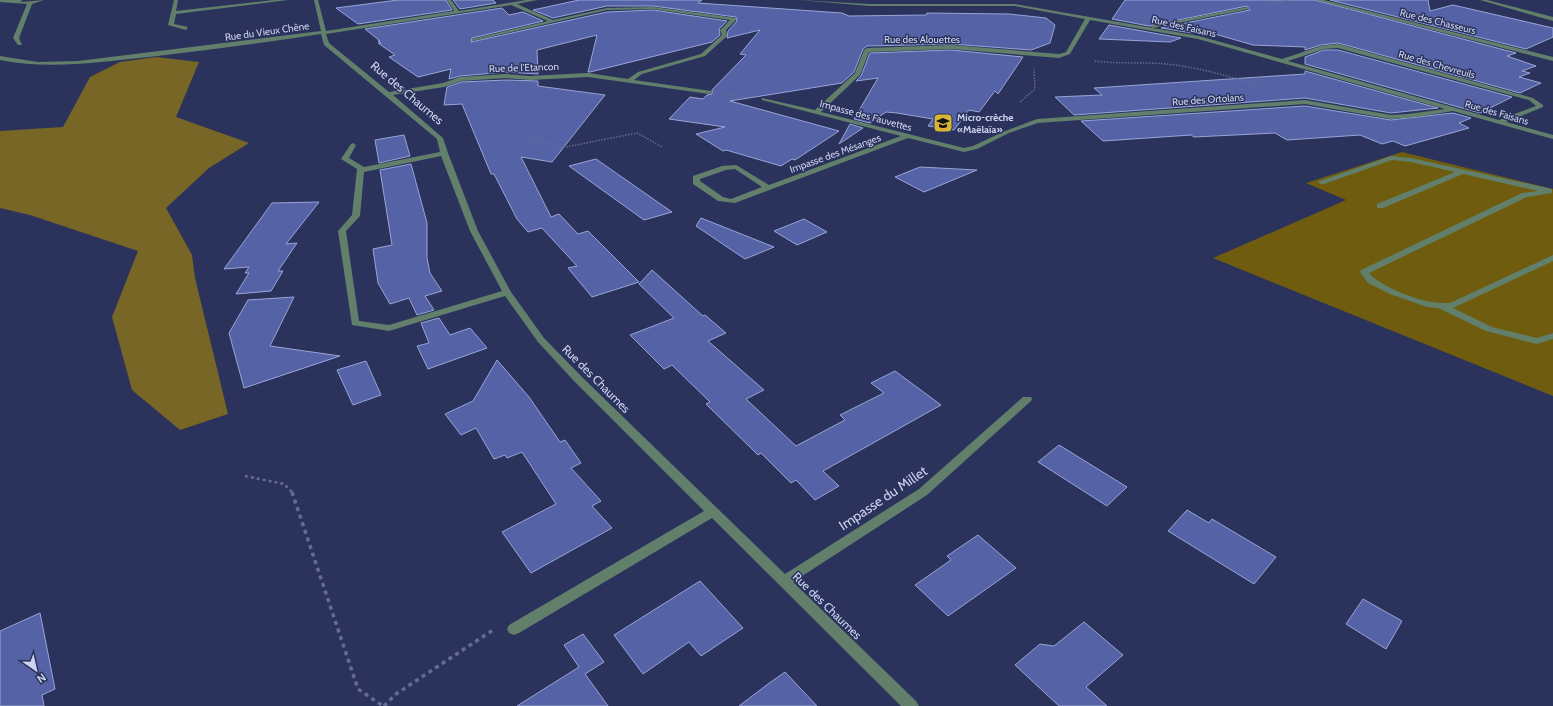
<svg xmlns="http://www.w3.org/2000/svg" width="1553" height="706" font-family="Cabin,sans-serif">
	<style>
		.green { fill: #6f5c0e }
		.forest { fill: #776625 }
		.building { fill: #5563a6; stroke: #98a5d7 }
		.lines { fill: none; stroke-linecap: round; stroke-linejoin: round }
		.path-far2 { stroke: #656c91; stroke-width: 1.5; stroke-dasharray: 1.5 1.5; stroke-linecap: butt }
		.path-far1 { stroke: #656c91; stroke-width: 2.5; stroke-dasharray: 3 3; stroke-linecap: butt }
		.path { stroke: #656c91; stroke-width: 3.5; stroke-dasharray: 4 4; stroke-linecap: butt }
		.minor { fill: #617f6a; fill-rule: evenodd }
		.labels { text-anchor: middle; stroke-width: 3; stroke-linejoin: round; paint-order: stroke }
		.far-street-label { font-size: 10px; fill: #cdd4ef; stroke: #2b335d }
		.far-poi-label { font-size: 10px; font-weight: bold; fill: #cdd4ef; stroke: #2b335d; text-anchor: start }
		.street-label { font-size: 12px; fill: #cdd4ef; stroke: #2b335d }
		.near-street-label { font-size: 14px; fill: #cdd4ef; stroke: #2b335d }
	</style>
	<rect width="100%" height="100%" fill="#2b335d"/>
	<path class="green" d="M 1402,152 L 1553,189 L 1553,396 L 1213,258 L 1346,200 L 1306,183 Z"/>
	<path class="forest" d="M 156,57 L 199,62 L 176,117 L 249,143 L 209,168 L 166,208 L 192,255 L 195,278 L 228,414 L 180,430 L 132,390 L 112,317 L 138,251 L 30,215 L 0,208 L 0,131 L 63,127 L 90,77 L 120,62 Z"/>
	<path class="building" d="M 398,0 L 446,0 L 452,10 L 358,24 L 336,8 Z
		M 453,0 L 493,0 L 496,3 L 460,9 Z
		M 579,0 L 702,0 L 698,3 L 842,13 L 849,16 L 926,15 L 927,13 L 1009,14 L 1046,18 L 1055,25 L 1050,43 L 1031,50 L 951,44 L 867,46 L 863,49 L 854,72 L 842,83 L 730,101 L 839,131 L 795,160 L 792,159 L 781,166 L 726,150 L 723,151 L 696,134 L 725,127 L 669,119 L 690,97 L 703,99 L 707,95 L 712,94 L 712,90 L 746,55 L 740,54 L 760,30 L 727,38 L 728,31 L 737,21 L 736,17 L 653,6 L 607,6 L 553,18 L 533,10 Z
		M 1125,0 L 1315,0 L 1516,53 L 1507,56 L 1536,66 L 1522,71 L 1530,73 L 1519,77 L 1541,83 L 1520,93 L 1338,43 L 1321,45 L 1305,50 L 1305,47 L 1253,45 L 1201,30 L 1192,33 L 1161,28 L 1250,10 L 1247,6 L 1149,26 L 1112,19 Z
		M 1330,0 L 1428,0 L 1430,11 L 1453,5 L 1553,28 L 1553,37 L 1526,49 Z
		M 502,8 L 509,15 L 523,12 L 543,21 L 472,38 L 471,42 L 607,12 L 653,10 L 727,21 L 719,29 L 720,35 L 712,42 L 590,72 L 588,72 L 597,35 L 537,50 L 538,74 L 506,72 L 460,76 L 449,79 L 451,69 L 418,77 L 389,57 L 395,55 L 378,43 L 381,43 L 378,41 L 380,41 L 365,29 Z
		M 1109,25 L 1181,38 L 1170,42 L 1099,39 Z
		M 951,50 L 1023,57 L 998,94 L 995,91 L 979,112 L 969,110 L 954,130 L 928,126 L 933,119 L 897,113 L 886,112 L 870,123 L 854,119 L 878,78 L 856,81 L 861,76 L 870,53 Z
		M 1324,50 L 1338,50 L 1512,97 L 1480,113 L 1305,64 L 1305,57 Z
		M 1305,71 L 1438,108 L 1391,113 L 1305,98 L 1074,115 L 1055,97 L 1102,95 L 1094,88 L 1305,74 Z
		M 506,80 L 538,81 L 538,86 L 605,95 L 552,162 L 521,157 L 551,217 L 559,214 L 578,234 L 588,231 L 639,282 L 592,297 L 568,268 L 577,266 L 542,228 L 528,232 L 517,219 L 494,174 L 491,174 L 462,104 L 444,105 L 447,87 L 461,82 Z
		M 1305,106 L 1391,120 L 1453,113 L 1471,118 L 1459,123 L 1469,128 L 1405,146 L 1393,141 L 1382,144 L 1360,135 L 1287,140 L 1275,133 L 1194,137 L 1191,135 L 1103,141 L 1081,121 Z
		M 850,124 L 863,128 L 839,144 Z
		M 404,135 L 410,156 L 379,163 L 375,140 Z
		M 596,159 L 672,212 L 644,220 L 569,166 Z
		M 411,164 L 427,223 L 427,258 L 430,273 L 442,291 L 425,296 L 434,310 L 417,315 L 409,298 L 390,304 L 378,283 L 373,249 L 392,245 L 380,170 Z
		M 920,167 L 977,170 L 924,192 L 895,177 Z
		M 319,202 L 286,244 L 297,243 L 278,271 L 283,271 L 271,291 L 236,294 L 249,273 L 245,273 L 249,267 L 224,269 L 272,203 Z
		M 701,218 L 774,247 L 745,259 L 696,226 Z
		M 804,219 L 827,232 L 797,245 L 774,231 Z
		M 652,270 L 703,316 L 705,315 L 726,333 L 708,341 L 764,390 L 746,399 L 796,446 L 845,420 L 840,415 L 884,393 L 871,383 L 895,371 L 941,405 L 823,471 L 839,486 L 815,500 L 796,480 L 791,483 L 761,453 L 758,455 L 706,404 L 710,402 L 672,365 L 664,369 L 630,335 L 674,318 L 639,284 Z
		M 294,297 L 270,346 L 340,356 L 244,388 L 229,333 L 248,300 Z
		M 439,318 L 450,335 L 470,328 L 487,348 L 428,369 L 417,346 L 429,343 L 421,323 Z
		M 497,360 L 529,397 L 560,442 L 565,440 L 581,463 L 571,468 L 601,501 L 592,506 L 612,528 L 531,573 L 502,532 L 556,504 L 522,452 L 507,458 L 505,455 L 494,459 L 476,428 L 461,435 L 445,414 L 473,401 Z
		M 366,361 L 381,395 L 353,405 L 337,370 Z
		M 1059,445 L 1127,487 L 1107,506 L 1038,462 Z
		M 1187,510 L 1209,523 L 1212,519 L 1276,557 L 1254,584 L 1168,531 Z
		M 978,535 L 1016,568 L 948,616 L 915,585 L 951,560 L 947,556 Z
		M 700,581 L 743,628 L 701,656 L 689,642 L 643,674 L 614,635 Z
		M 1363,599 L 1402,621 L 1386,649 L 1346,624 Z
		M 40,613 L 55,689 L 42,695 L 44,706 L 0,706 L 0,631 Z
		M 1084,622 L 1123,655 L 1086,687 L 1107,706 L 1059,706 L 1015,665 L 1040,644 L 1054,646 Z
		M 583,634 L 604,662 L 585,674 L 608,706 L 517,706 L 579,667 L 564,645 Z
		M 785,672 L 817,706 L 739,706 L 768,684 Z"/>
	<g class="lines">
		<path class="path-far2" d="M 1262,5 L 1289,0
			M 1095,61 C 1119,64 1143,62 1166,64 C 1200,67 1233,78 1266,87
			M 724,94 L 749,97
			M 1020,102 L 1035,89 L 1034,69
			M 525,138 L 566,147 L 637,133 L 662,147"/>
		<path class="path-far1" d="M 245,476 L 284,484 L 293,493"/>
		<path class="path" d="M 292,492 L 358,689 L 383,706
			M 384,706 L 396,694 L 493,630"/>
		<path class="minor" d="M 0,0 L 22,0 L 21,2 L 44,0 L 32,4 L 19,38 L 22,45 L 18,45 L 13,38 L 27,4 L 0,2 Z
			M 174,0 L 178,0 L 176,11 L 274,0 L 288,0 L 176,14 L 174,24 L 188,27 L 186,30 L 168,25 Z
			M 314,0 L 318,0 L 326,31 L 454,11 L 447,0 L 451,0 L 459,11 L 526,0 L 537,0 L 517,4 L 553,20 L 607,8 L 653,7 L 736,18 L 736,20 L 726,30 L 727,36 L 705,56 L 642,74 L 634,80 L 711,91 L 711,93 L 709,94 L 588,77 L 530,80 L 506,78 L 461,81 L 444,87 L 393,95 L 443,138 L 448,153 L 478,231 L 511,292 L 544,338 L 582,377 L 785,574 L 919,489 L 1023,397 L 1031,397 L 1032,399 L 1031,401 L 927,495 L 793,582 L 916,701 L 919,706 L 901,706 L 712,518 L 519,633 L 514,635 L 509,633 L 507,629 L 509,625 L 704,511 L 574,381 L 538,342 L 505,296 L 389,331 L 352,325 L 338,231 L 352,215 L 357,169 L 341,159 L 351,144 L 353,143 L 356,145 L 349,158 L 364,167 L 440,152 L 437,139 L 324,45 L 321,34 C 264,43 206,50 149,57 C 98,62 50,70 0,60 L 0,56 L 38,62 L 78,61 L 321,31 ZM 511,5 L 548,21 L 472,39 L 472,41 L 607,10 L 653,9 L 730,20 L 720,30 L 722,35 L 701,54 L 638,72 L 628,79 L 588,73 L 530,76 L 506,74 L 460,77 L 443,83 L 389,92 L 329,43 L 326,34 ZM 441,156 L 470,231 L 502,291 L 389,325 L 359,321 L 346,231 L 360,216 L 364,172 Z
			M 799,0 L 869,4 L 1015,4 L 1199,36 L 1282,59 L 1321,46 L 1338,44 L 1533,98 L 1543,105 L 1543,107 L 1506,122 L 1553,135 L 1553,139 L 1453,111 L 1417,117 L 1391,119 L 1305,104 L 1038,123 L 1009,133 L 977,149 L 964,152 L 908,138 L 735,203 L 718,201 L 693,184 L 693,176 L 722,166 L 736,165 L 769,185 L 901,136 L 762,100 L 762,98 L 815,110 L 855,73 L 864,50 L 867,48 L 951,45 L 1059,54 L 1066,52 L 1085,19 L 1015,6 L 869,6 ZM 1090,20 L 1198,39 L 1445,109 L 1408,114 L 1391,115 L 1305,100 L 1037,119 L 1005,131 L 973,146 L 964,148 L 821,112 L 860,75 L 869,52 L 951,49 L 1059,58 L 1070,54 ZM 1338,48 L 1529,100 L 1536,106 L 1499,120 L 1288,61 L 1324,49 ZM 735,169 L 762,187 L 731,199 L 723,197 L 700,181 L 700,179 L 726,170 Z
			M 1316,0 L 1324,0 L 1553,57 L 1553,61 Z
			M 1480,0 L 1487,0 L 1553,17 L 1553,21 Z
			M 1247,7 L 1249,9 L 1153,28 L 1150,26 Z
			M 1391,156 L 1411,158 L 1552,189 L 1552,193 L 1527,197 L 1369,273 C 1380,286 1414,299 1431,302 C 1437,303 1444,303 1450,303 L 1553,255 L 1553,261 L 1453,308 L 1492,327 L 1537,338 L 1553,333 L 1553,339 L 1537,344 L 1486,331 L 1438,308 L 1427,307 L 1390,294 L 1368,283 L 1360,272 L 1361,270 L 1522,193 L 1538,191 L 1463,174 L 1383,208 L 1377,208 L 1377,204 L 1455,172 L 1411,162 L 1392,160 L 1324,184 L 1321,184 L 1317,182 Z"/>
	</g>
	<defs>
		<symbol id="school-square" viewBox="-11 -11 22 22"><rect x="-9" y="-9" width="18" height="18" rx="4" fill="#d6b534" stroke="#2b335d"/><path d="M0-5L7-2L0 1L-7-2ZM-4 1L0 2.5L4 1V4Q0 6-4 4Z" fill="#111"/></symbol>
	</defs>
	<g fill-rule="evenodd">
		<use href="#school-square" x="932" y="112" width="22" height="22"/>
	</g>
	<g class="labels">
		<g class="far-street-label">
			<text transform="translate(1438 21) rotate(14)" y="4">Rue des Chasseurs</text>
			<text transform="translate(1184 26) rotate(13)" y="4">Rue des Faisans</text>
			<text transform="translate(267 31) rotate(-8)" y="4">Rue du Vieux Chêne</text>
			<text x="922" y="43">Rue des Alouettes</text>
			<text transform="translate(1437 64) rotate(16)" y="4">Rue des Chevreuils</text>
			<text transform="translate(524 67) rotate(-2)" y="4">Rue de l'Etancon</text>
			<text transform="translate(1208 99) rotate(-4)" y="4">Rue des Ortolans</text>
			<text transform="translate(1497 112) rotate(16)" y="4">Rue des Faisans</text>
			<text transform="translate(866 115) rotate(15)" y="4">Impasse des Fauvettes</text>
			<text transform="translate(835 153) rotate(-20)" y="4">Impasse des Mésanges</text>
		</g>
		<g class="far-poi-label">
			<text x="957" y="121">Micro-crèche<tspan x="957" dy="12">«Maëlaïa»</tspan></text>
		</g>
		<g class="street-label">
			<text transform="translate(407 93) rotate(40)" y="4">Rue des Chaumes</text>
			<text transform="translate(596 379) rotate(45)" y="4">Rue des Chaumes</text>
			<text transform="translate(827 606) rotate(44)" y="4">Rue des Chaumes</text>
		</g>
		<g class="near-street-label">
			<text transform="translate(883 498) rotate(-34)" y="5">Impasse du Millet</text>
		</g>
	</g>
	<g transform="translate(36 670) rotate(146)" stroke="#2b335d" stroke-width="3" paint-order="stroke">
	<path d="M0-3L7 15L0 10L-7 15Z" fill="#cdd4ef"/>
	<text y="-6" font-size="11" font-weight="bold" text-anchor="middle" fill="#cdd4ef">N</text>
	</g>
</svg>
